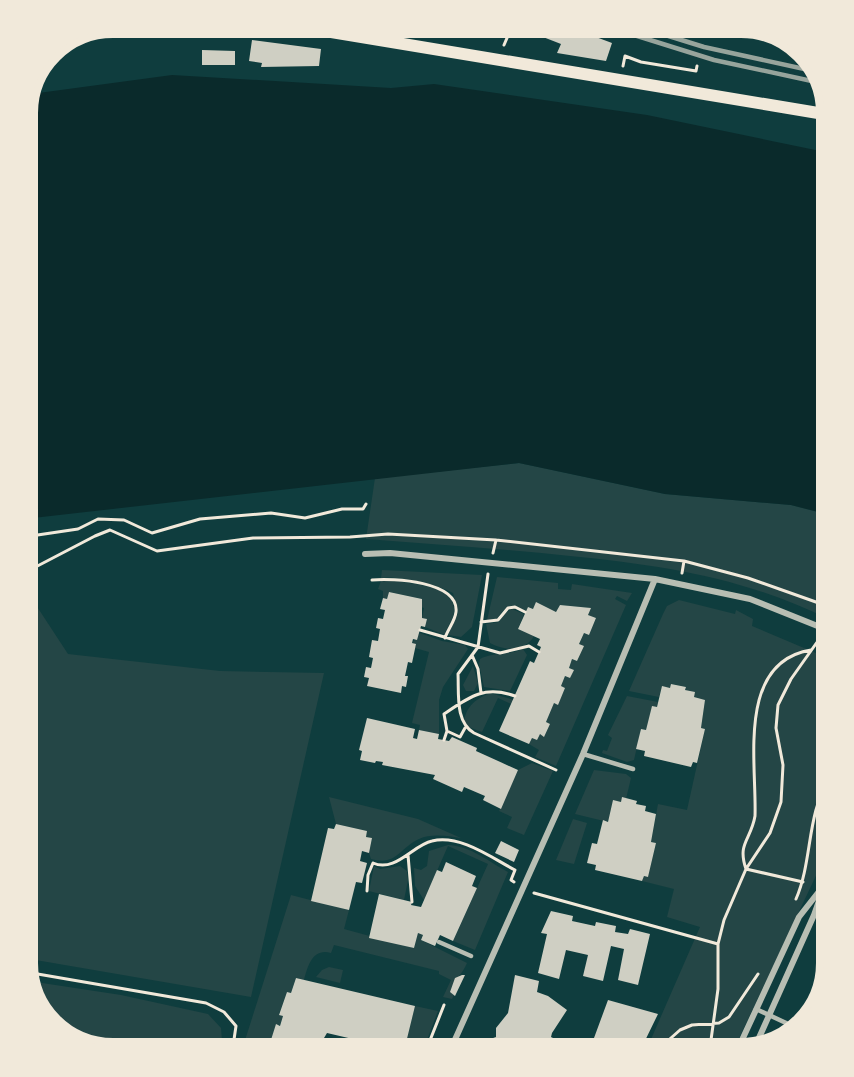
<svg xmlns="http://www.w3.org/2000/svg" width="854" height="1077" font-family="'Space Grotesk',sans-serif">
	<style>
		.green { fill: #244646 }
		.water { fill: #0a2a2b }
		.building { fill: #cfcfc3 }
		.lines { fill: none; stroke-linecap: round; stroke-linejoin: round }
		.path { stroke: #f1e9da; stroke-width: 3 }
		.service { stroke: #b8beb3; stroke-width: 4.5 }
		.minor { stroke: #b8beb3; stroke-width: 6 }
		.secondary { stroke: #f1e9da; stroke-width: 12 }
		.rail { stroke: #97a49c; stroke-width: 4.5 }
		.rim { fill: none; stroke: #f1e9da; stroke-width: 8 }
	</style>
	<rect width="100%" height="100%" fill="#0f3d3e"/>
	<path class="green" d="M 519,463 L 665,494 L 791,505 L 830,515 L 830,620 C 747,578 661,565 570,556 C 502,549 434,544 366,539 L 375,478 Z
		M 382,570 L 482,575 L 472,627 L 461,637 L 448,635 L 458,613 L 453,593 C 439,585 397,575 381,578 Z
		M 497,577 L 558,583 L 558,589 L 571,590 L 572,584 L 632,593 L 627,601 L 617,596 L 615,599 L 626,605 L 556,766 L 535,757 L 539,750 L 529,744 L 532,738 L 540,734 L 544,736 L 550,724 L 546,722 L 554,703 L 558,704 L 565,688 L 561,686 L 565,676 L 570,678 L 573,670 L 569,668 L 572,659 L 577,661 L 583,647 L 579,644 L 584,633 L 589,635 L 596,618 L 588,615 L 590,608 L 560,605 L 556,612 L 536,603 L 533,609 L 528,607 L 526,611 C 512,604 505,606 497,619 L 487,620 Z
		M 392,580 C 410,585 457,584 454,612 C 453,620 447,627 445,635 L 425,627 L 427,619 L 422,618 L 424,608 L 421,607 L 422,599 L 389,592 L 387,599 L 383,598 L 383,591 L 378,589 L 381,581 Z
		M 24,599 L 32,599 L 68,654 L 220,671 L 324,673 L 251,997 L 24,958 Z
		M 679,600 L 735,614 L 736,610 L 753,619 L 752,626 L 830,659 L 830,846 L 732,1053 L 645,1053 L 700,927 L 667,917 L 674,889 L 642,881 L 644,876 L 648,877 L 656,843 L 651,842 L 658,804 L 687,810 L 705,729 L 701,728 L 705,700 L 694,697 L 685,690 L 686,687 L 672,684 L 670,688 L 662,687 L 659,697 L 629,691 L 663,614 L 667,606 Z
		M 512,609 L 524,614 L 518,629 L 534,636 C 525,652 504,651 490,643 L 486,624 L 499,622 L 505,613 Z
		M 420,633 L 442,641 L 465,645 L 468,649 L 443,687 L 439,700 L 439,734 L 419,730 L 420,725 L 412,723 L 429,652 L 415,648 L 416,645 L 412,643 Z
		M 523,649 L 527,655 L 510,691 L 484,687 L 479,664 L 480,659 C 490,653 509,655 523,649 Z
		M 473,666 L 478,683 L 474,691 L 466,691 L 463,685 Z
		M 490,693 L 514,700 L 511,704 L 498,698 L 482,732 L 468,727 L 464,722 C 466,706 476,699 490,693 Z
		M 627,696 L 658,702 L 657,707 L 652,707 L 646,730 L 641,729 L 634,760 L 627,762 L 602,753 L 603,750 L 607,751 L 612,738 L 608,735 Z
		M 532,763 L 553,771 L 524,835 L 507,828 L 512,817 L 499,811 L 518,770 Z
		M 594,770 L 626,774 L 631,778 L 626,799 L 621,802 L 613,801 L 608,822 L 575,814 Z
		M 329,797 L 418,819 L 461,838 C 449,836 431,833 419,839 C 398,849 397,866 371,859 L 369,853 L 372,838 L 366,837 L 367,831 L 336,824 Z
		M 573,819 L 587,823 L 574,864 L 556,860 Z
		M 448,845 C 471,846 489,862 508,872 L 475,950 L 453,941 L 488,864 L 448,846 L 424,900 L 415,886 L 414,868 L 421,870 L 427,866 L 429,851 Z
		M 374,866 L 380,869 L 400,866 L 407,871 L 408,880 L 404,900 L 369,891 Z
		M 291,895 L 349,910 L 344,929 L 414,948 L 418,933 L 423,935 L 421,940 L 467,963 C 462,975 454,980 450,992 L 454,995 L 452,999 L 443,997 L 451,980 L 439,974 L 439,971 L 334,945 L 331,953 C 313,948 308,965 304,980 L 296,978 L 291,993 L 287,992 L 279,1014 L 283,1016 L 280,1025 L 276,1025 L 270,1043 L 279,1047 L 277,1053 L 268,1050 L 266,1053 L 241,1053 Z
		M 329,967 L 343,970 L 340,983 L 316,977 L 322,970 Z
		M 29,981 L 121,995 L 208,1014 L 221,1028 L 223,1053 L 108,1053 L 69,1041 L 39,1013 Z
		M 415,1006 L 438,1011 L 422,1053 L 374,1053 L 384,1052 L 385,1046 L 404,1051 Z"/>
	<path class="water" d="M 172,75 L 391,88 L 434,84 L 647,115 L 830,153 L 830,515 L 791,505 L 665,494 L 519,463 L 24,519 L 24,107 L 31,94 Z"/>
	<path class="building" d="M 476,24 L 488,24 L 485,34 L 474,31 Z
		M 527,24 L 549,24 L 560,28 L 561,24 L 612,43 L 606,61 L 557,53 L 561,44 L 525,30 Z
		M 252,40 L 321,49 L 319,66 L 261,67 L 262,63 L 249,61 Z
		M 202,50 L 235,51 L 235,65 L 202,65 Z
		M 389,592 L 422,599 L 422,618 L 427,619 L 425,627 L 421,626 L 417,640 L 413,639 L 412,643 L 416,644 L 412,663 L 408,662 L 405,676 L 408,676 L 406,687 L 402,686 L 401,693 L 367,686 L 369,678 L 364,677 L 366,667 L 371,668 L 373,658 L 369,657 L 372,640 L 378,641 L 380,629 L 376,628 L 378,618 L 383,619 L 385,610 L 380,609 L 383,598 L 387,599 Z
		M 536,602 L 556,612 L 560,605 L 591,608 L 588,615 L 596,618 L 589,635 L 584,633 L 579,644 L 584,646 L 577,661 L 572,659 L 569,668 L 574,670 L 570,678 L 565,676 L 561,686 L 565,688 L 558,705 L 554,703 L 546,722 L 550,724 L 544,737 L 540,734 L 537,740 L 532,738 L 529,744 L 499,731 L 530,661 L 534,663 L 541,647 L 537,645 L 540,639 L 518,629 L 528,607 L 533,609 Z
		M 671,684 L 686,687 L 685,690 L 695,692 L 694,697 L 705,700 L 701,728 L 705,729 L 697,763 L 693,762 L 691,767 L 644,756 L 645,751 L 636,749 L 641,729 L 646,730 L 652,706 L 657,707 L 662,686 L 670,688 Z
		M 367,718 L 415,729 L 413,738 L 417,739 L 419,730 L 439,734 L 438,739 L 449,741 L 452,737 L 477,748 L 476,751 L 518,770 L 501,809 L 483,800 L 485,796 L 464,787 L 462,792 L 433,779 L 435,775 L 382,765 L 383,762 L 376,761 L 375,763 L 360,760 L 362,751 L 359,750 Z
		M 622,797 L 637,801 L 636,804 L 646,806 L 645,811 L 656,814 L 651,842 L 656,843 L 648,877 L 644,876 L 642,881 L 595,870 L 596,865 L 587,863 L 592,843 L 597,844 L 603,820 L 608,822 L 613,800 L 621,802 Z
		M 336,824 L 367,831 L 366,837 L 372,838 L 369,853 L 362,851 L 360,861 L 367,863 L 362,883 L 356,882 L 349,910 L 311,901 L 328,828 L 334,829 Z
		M 501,841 L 519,850 L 514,862 L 495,853 Z
		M 446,862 L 476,876 L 472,886 L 477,888 L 453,941 L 440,935 L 435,946 L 421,940 L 423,935 L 418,933 L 414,948 L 369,938 L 379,894 L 412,902 L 411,905 L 421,907 L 437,870 L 442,872 Z
		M 551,911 L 573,916 L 572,921 L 595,926 L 596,922 L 616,926 L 615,932 L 628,934 L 630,929 L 650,934 L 638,985 L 618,980 L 624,949 L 611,946 L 603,981 L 583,976 L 588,955 L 566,950 L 559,979 L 538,973 L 547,934 L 541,933 Z
		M 462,975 L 465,975 L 455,996 L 450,992 L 455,978 Z
		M 515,975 L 539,981 L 537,992 L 548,996 L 567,1010 L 552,1033 L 551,1037 L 555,1039 L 554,1053 L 463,1053 L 462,1049 L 496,1037 L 496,1028 L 508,1013 Z
		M 296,978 L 415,1006 L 404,1051 L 327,1033 L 315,1053 L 277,1053 L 279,1047 L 270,1043 L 276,1024 L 280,1026 L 283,1016 L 279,1015 L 287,992 L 291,993 Z
		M 817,990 L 823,991 L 818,1008 L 811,1016 Z
		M 608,1000 L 658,1014 L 639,1053 L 597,1053 L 594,1038 Z"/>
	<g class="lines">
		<path class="path" d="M 689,24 L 705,28
			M 206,30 L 207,24
			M 504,45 L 513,24
			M 623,66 L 625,56 L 641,62 L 696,71 L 697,66
			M 24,537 L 78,529 L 98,519 L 124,520 L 152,533 L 200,519 L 271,513 L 305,518 L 342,509 L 363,509 L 366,504
			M 493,553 L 496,540
			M 24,573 L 95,536 L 110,530 L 157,551 L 253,538 L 350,537 L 388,534 L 496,540 L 684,561 L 748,578 L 830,607
			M 682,573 L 684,561
			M 488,574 L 478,647 L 458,674 C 459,694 455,722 474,733 L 556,770
			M 372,580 C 393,578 459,581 456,612 C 455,621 448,629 445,638
			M 481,622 L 498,620 L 508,608 L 515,607 L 525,612
			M 420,630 L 500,653 L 529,646 L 539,652
			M 472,655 L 478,669 L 481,693
			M 447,731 L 444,714 C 469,697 484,685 515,696
			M 444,740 L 447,731 L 460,737 L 465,728
			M 408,855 L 412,902
			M 803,882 L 746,869 C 737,843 751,840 755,816 C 757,764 736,662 811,650
			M 367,891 L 368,875 L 373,863 C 395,873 413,845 432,841 C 460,834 492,858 515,870 L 511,880 L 514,882
			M 534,893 L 718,944
			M 796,899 C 813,860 806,814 830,778
			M 26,972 L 206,1003 L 224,1012 L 236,1026 L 232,1053
			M 425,1053 L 444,1005
			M 654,1053 L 680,1030 L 692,1025 L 719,1023 L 729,1017 L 758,974
			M 713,1053 L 711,1040 L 718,989 L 718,944 L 724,920 L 746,869 L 770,833 L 781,802 L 783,765 L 776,728 L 778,705 L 791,679 L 820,638"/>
		<path class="service" d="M 583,754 L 633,769
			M 439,942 L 471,956
			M 756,1009 L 799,1029"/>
		<path class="minor" d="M 365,554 L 390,553 L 655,579 L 750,599 L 830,631
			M 754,1049 L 814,915 L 830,870
			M 449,1053 L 583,754 L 655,579
			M 736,1053 L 799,917 L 821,889"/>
		<path class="secondary" d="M 283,24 L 830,115"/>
		<path class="rail" d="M 599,24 L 714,60 L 821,83
			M 630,24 L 704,47 L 818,72
			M 733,24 L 788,38"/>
	</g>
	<path d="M0 0H854V1077H0ZM113 34H741A79 79 0 0 1 820 113V963A79 79 0 0 1 741 1042H113A79 79 0 0 1 34 963V113A79 79 0 0 1 113 34Z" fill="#f1e9da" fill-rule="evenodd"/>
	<path class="rim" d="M113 34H741A79 79 0 0 1 820 113V963A79 79 0 0 1 741 1042H113A79 79 0 0 1 34 963V113A79 79 0 0 1 113 34Z"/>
</svg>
